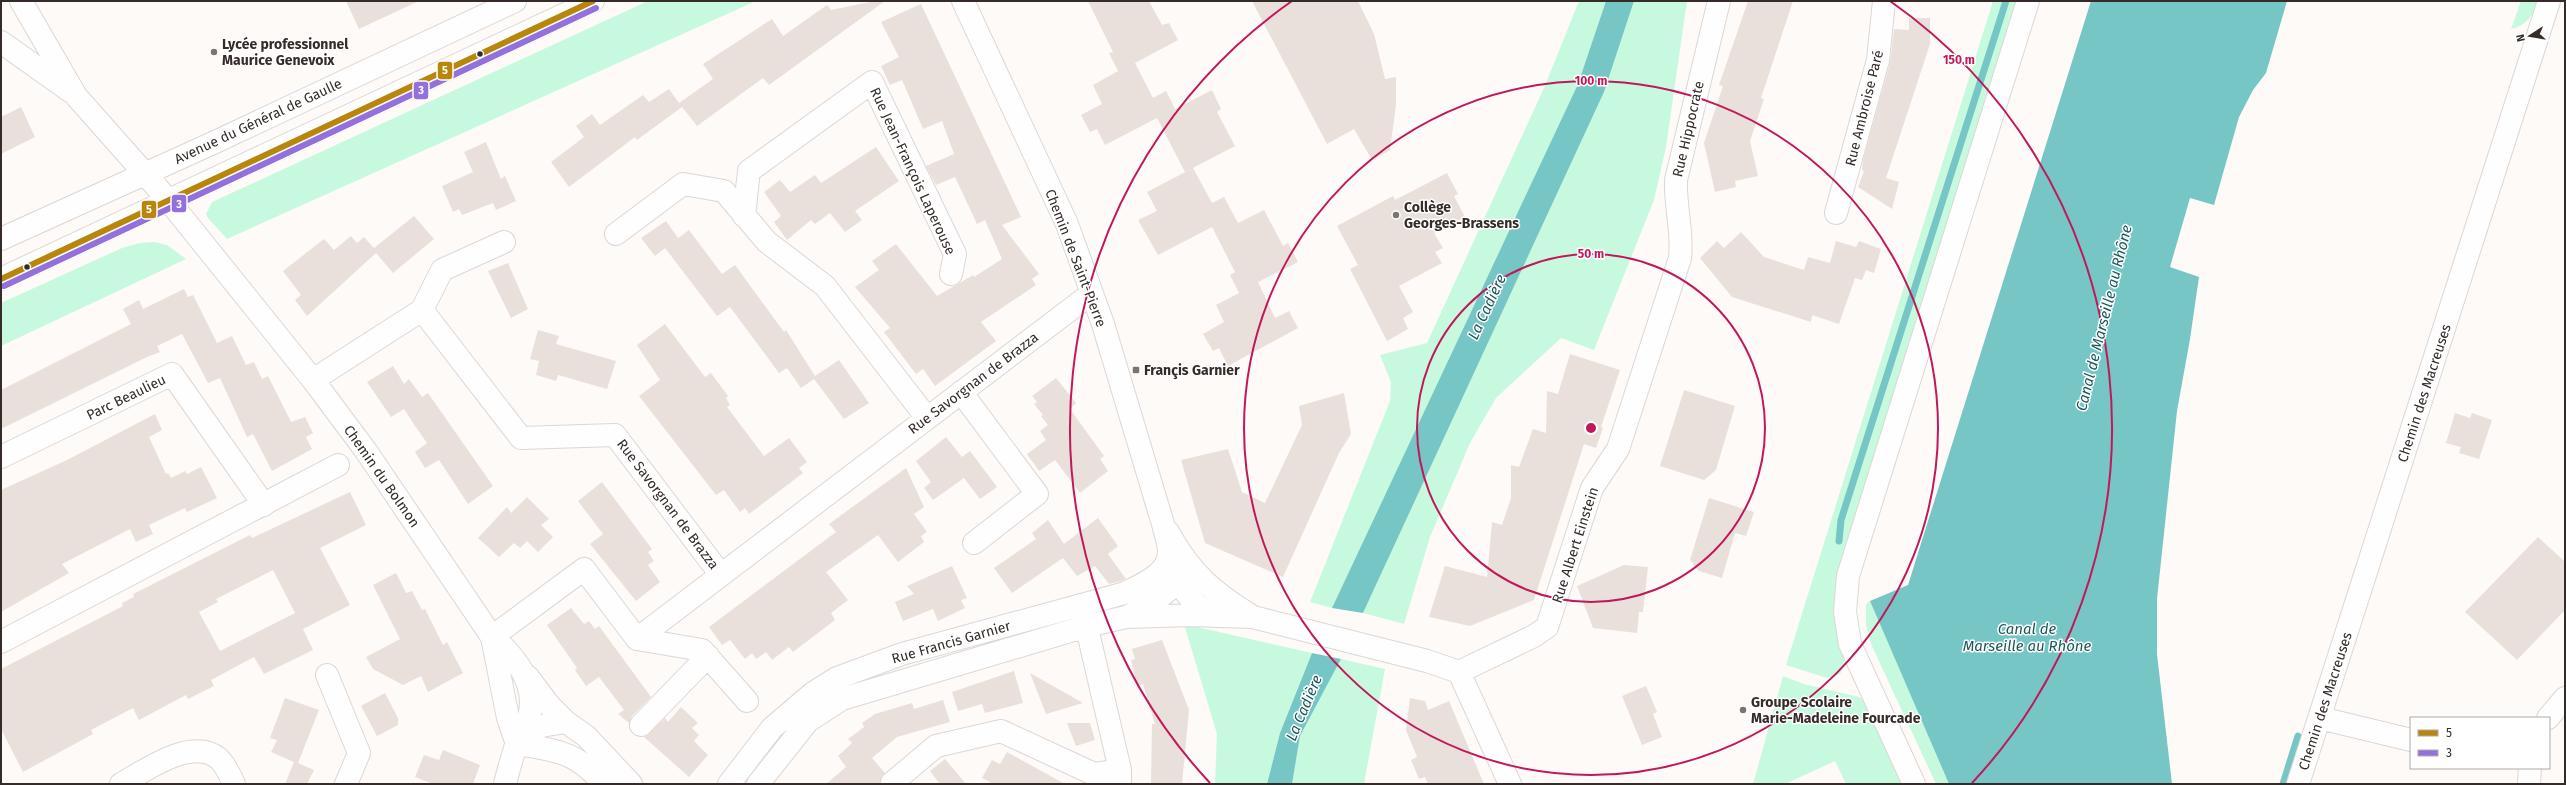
<svg xmlns="http://www.w3.org/2000/svg" width="2566" height="785" font-family="'Fira Sans',sans-serif">
	<style>
		.green { fill: #c7f9df }
		.water { fill: #76c6c6 }
		.lines { fill: none; stroke-linecap: round; stroke-linejoin: round }
		.stream { stroke: #76c6c6; stroke-width: 7 }
		.building { fill: #e9e0dc; fill-rule: evenodd }
		.minor-casing { stroke: #dcd7d4; stroke-width: 24 }
		.minor { stroke: #fffefe; stroke-width: 22 }
		.bus-1-casing { stroke: #fff; stroke-width: 9 }
		.bus-2-casing { stroke: #fff; stroke-width: 9 }
		.bus-1 { stroke: #b8860b; stroke-width: 6 }
		.bus-2 { stroke: #9370db; stroke-width: 6 }
		.ring { fill: none; stroke: #c2185b; stroke-width: 2 }
		.poi-dot { fill: #7b7471; stroke: #fff; stroke-width: 1.5 }
		.bus-dot { fill: #352c29; stroke: #fff; stroke-width: 1.5 }
		.labels { text-anchor: middle; stroke-width: 3; stroke-linejoin: round; paint-order: stroke }
		.poi-label { font-size: 14px; font-weight: bold; fill: #352c29; stroke: #fff; text-anchor: start }
		.street-label { font-size: 14px; fill: #352c29; stroke: #fff }
		.water-label { font-size: 15px; font-style: italic; fill: #1a595a; stroke: #fff }
		.centre { fill: #c2185b; stroke: #fff; stroke-width: 2 }
		.ring-label { font-size: 12px; text-anchor: middle; font-weight: bold; fill: #c2185b; stroke: #fff; stroke-width: 3; stroke-linejoin: round; paint-order: stroke }
		.line-badge { stroke: #fff; stroke-width: 1.5 }
		.badge-label { font-size: 11px; text-anchor: middle; font-weight: bold; fill: #fff }
	</style>
	<rect width="100%" height="100%" fill="#fdfaf8"/>
	<path class="green" d="M 648,1 L 756,1 L 227,239 L 208,218 L 206,214 L 212,202 Z
		M 1579,1 L 1606,1 L 1578,84 L 1332,608 L 1310,602 L 1390,401 L 1391,382 L 1380,355 L 1427,343 L 1544,88 Z
		M 1634,1 L 1687,1 L 1666,147 L 1654,200 L 1594,350 L 1561,338 L 1496,398 L 1470,443 L 1430,537 L 1404,624 L 1363,613 L 1604,92 Z
		M 1993,1 L 2019,1 L 1841,568 L 1844,666 L 1840,674 L 1827,678 L 1786,665 Z
		M 2521,1 L 2538,1 C 2534,15 2526,26 2511,29 Z
		M 154,242 L 167,245 L 186,259 L 1,346 L 1,303 L 122,248 L 140,243 Z
		M 1870,601 L 1949,784 L 1936,784 L 1871,644 L 1866,625 L 1866,604 Z
		M 1184,624 L 1312,653 L 1280,733 L 1267,784 L 1215,784 L 1217,734 Z
		M 1341,659 L 1385,669 L 1364,784 L 1292,784 L 1300,736 Z
		M 1783,676 L 1804,684 L 1859,697 L 1866,702 L 1904,784 L 1846,784 L 1835,761 L 1785,784 L 1753,784 Z"/>
	<path class="water" d="M 1606,1 L 1634,1 L 1604,92 L 1363,613 L 1332,608 L 1578,84 Z
		M 2091,1 L 2287,1 L 2266,73 L 2253,90 L 2239,117 L 2214,205 L 2190,198 L 2170,267 L 2199,277 L 2190,339 L 2177,411 L 2157,599 L 2157,654 L 2172,784 L 1949,784 L 1870,601 L 1908,585 Z
		M 1312,653 L 1341,659 L 1300,736 L 1292,784 L 1267,784 L 1280,733 Z"/>
	<g class="lines">
		<path class="stream" d="M 1839,541 L 1841,520 L 2006,1
			M 2283,784 L 2298,736"/>
	</g>
	<path class="building" d="M 346,1 L 419,1 L 359,29 Z
		M 875,1 L 885,1 L 769,85 L 763,78 L 697,126 L 682,107 L 637,140 L 635,137 L 569,187 L 551,162 L 584,137 L 576,126 L 592,114 L 600,125 L 643,95 L 649,102 L 669,89 L 679,103 L 713,79 L 703,64 L 772,19 L 783,36 L 827,5 L 831,10 Z
		M 1088,1 L 1149,1 L 1162,25 L 1169,23 L 1178,40 L 1135,63 L 1153,98 L 1166,91 L 1175,109 L 1212,90 L 1221,109 L 1217,112 L 1235,146 L 1185,172 L 1157,118 L 1105,145 L 1097,129 L 1090,132 L 1081,115 L 1102,104 L 1093,85 L 1118,71 L 1109,53 L 1113,52 Z
		M 1252,1 L 1358,1 L 1374,34 L 1385,79 L 1396,77 L 1396,105 L 1390,150 L 1372,160 L 1354,129 L 1327,144 Z
		M 1748,1 L 1793,1 L 1761,98 L 1764,99 L 1750,141 L 1758,176 L 1735,181 L 1736,187 L 1715,192 L 1704,143 L 1723,86 L 1719,85 Z
		M 921,4 L 1021,217 L 1002,225 L 1039,274 L 1032,279 L 1036,285 L 981,322 L 996,341 L 935,386 L 923,369 L 916,374 L 884,332 L 890,328 L 855,287 L 879,270 L 872,261 L 896,244 L 937,296 L 973,275 L 974,277 L 1002,259 L 985,220 L 977,224 L 955,177 L 936,185 L 926,166 L 954,154 L 942,121 L 923,129 L 902,80 L 890,85 L 881,66 L 899,57 L 881,22 Z
		M 1909,18 L 1930,18 L 1930,44 L 1886,178 L 1899,182 L 1892,209 L 1858,187 L 1864,171 L 1862,170 L 1863,160 L 1890,63 L 1894,29 L 1909,30 Z
		M 21,107 L 35,137 L 1,154 L 1,117 Z
		M 486,142 L 501,179 L 505,176 L 516,201 L 496,210 L 493,203 L 462,215 L 459,209 L 453,212 L 442,186 L 473,172 L 464,152 Z
		M 876,147 L 899,181 L 855,211 L 862,220 L 845,232 L 830,213 L 815,224 L 811,220 L 787,240 L 774,222 L 781,216 L 764,192 L 780,180 L 790,192 L 815,175 L 821,183 Z
		M 1193,168 L 1212,203 L 1224,197 L 1238,223 L 1264,210 L 1283,246 L 1288,243 L 1298,262 L 1258,282 L 1275,318 L 1289,311 L 1298,328 L 1228,366 L 1219,348 L 1213,351 L 1203,334 L 1224,322 L 1216,305 L 1239,293 L 1230,275 L 1235,272 L 1212,227 L 1158,255 L 1138,220 L 1157,211 L 1147,192 Z
		M 1447,173 L 1458,194 L 1454,196 L 1465,217 L 1434,233 L 1443,248 L 1435,252 L 1442,263 L 1399,286 L 1413,312 L 1403,318 L 1408,329 L 1387,341 L 1350,269 L 1358,265 L 1337,226 L 1393,196 L 1395,200 Z
		M 414,216 L 434,239 L 393,273 L 376,253 L 307,316 L 295,300 L 301,295 L 283,271 L 324,239 L 334,250 L 351,236 L 357,243 L 364,237 L 374,248 Z
		M 666,221 L 678,238 L 655,256 L 641,238 Z
		M 689,230 L 722,274 L 735,265 L 784,332 L 786,330 L 815,376 L 839,360 L 869,403 L 844,419 L 814,379 L 801,388 L 787,368 L 779,373 L 730,307 L 717,316 L 665,248 Z
		M 1741,232 L 1764,257 L 1804,270 L 1808,257 L 1830,263 L 1836,241 L 1856,247 L 1859,241 L 1881,249 L 1874,273 L 1866,270 L 1862,280 L 1855,278 L 1839,324 L 1812,315 L 1811,322 L 1732,297 L 1700,258 L 1717,241 L 1724,248 Z
		M 508,263 L 528,309 L 511,318 L 488,271 Z
		M 184,289 L 188,297 L 193,295 L 217,343 L 232,336 L 246,365 L 254,362 L 262,379 L 268,376 L 291,422 L 305,417 L 313,433 L 306,437 L 312,449 L 272,471 L 253,434 L 247,437 L 220,378 L 208,383 L 182,334 L 157,346 L 160,352 L 147,357 L 1,429 L 1,390 L 131,324 L 123,309 L 139,300 L 143,309 Z
		M 665,324 L 705,377 L 711,373 L 728,396 L 726,398 L 730,405 L 727,407 L 764,456 L 789,438 L 807,462 L 799,468 L 803,473 L 749,514 L 745,508 L 740,512 L 724,490 L 716,495 L 639,396 L 660,380 L 637,345 Z
		M 538,330 L 559,336 L 556,344 L 616,361 L 607,389 L 558,375 L 556,381 L 536,375 L 539,361 L 530,359 Z
		M 1570,354 L 1620,370 L 1601,427 L 1603,428 L 1596,448 L 1584,444 L 1534,600 L 1470,626 L 1429,617 L 1445,566 L 1487,577 L 1492,522 L 1502,525 L 1511,498 L 1511,465 L 1519,467 L 1533,429 L 1546,433 L 1547,391 L 1558,394 Z
		M 393,366 L 404,384 L 409,379 L 422,397 L 428,393 L 493,486 L 468,504 L 439,460 L 425,468 L 415,452 L 427,443 L 415,426 L 404,409 L 391,417 L 367,382 Z
		M 1056,378 L 1076,403 L 1070,409 L 1104,456 L 1100,459 L 1108,471 L 1080,493 L 1055,460 L 1039,471 L 1027,454 L 1046,440 L 1040,431 L 1048,425 L 1041,416 L 1043,415 L 1034,404 L 1037,402 L 1032,396 Z
		M 1684,390 L 1735,406 L 1716,470 L 1704,480 L 1660,466 Z
		M 1344,393 L 1351,434 L 1339,453 L 1283,577 L 1205,543 L 1181,460 L 1228,449 L 1242,492 L 1265,503 L 1302,425 L 1299,406 Z
		M 2455,413 L 2470,418 L 2472,413 L 2492,420 L 2479,459 L 2459,453 L 2461,447 L 2446,443 Z
		M 155,414 L 162,430 L 149,437 L 166,474 L 168,473 L 171,478 L 185,471 L 187,474 L 201,467 L 217,498 L 187,512 L 185,508 L 149,525 L 153,534 L 136,542 L 130,529 L 62,564 L 69,573 L 1,612 L 1,490 L 67,460 Z
		M 946,437 L 962,457 L 970,451 L 997,487 L 980,499 L 964,478 L 933,500 L 924,488 L 931,482 L 916,461 Z
		M 906,468 L 924,507 L 914,514 L 927,532 L 921,536 L 924,542 L 898,562 L 878,535 L 826,572 L 848,600 L 831,613 L 835,620 L 793,652 L 789,647 L 772,660 L 766,652 L 756,659 L 752,653 L 745,659 L 730,640 L 722,645 L 709,627 L 836,532 L 829,524 Z
		M 602,482 L 652,549 L 648,552 L 654,561 L 648,565 L 660,582 L 636,601 L 590,544 L 603,534 L 578,501 Z
		M 350,492 L 366,525 L 320,548 L 350,605 L 303,629 L 313,650 L 264,674 L 254,657 L 211,680 L 214,686 L 188,699 L 186,695 L 139,720 L 133,708 L 91,730 L 93,734 L 23,772 L 1,729 L 1,669 L 123,606 L 122,603 L 134,597 L 133,594 L 151,585 L 250,535 L 252,538 ZM 273,570 L 295,613 L 220,651 L 199,612 L 218,602 L 216,599 Z
		M 527,497 L 549,519 L 541,525 L 553,537 L 538,552 L 527,541 L 520,548 L 514,543 L 499,557 L 478,538 L 507,507 L 511,513 Z
		M 1709,498 L 1754,512 L 1746,536 L 1735,533 L 1722,578 L 1699,571 L 1690,560 Z
		M 1098,518 L 1118,546 L 1108,554 L 1126,579 L 1121,581 L 1109,584 L 1095,566 L 1077,576 L 1063,558 L 1012,593 L 994,568 L 1036,539 L 1032,533 L 1048,520 L 1064,544 Z
		M 2538,537 L 2565,562 L 2565,610 L 2517,660 L 2465,612 Z
		M 1624,565 L 1648,567 L 1643,612 L 1639,612 L 1637,633 L 1593,628 L 1577,586 Z
		M 952,566 L 967,598 L 961,600 L 965,608 L 938,621 L 933,609 L 903,621 L 895,602 L 914,594 L 907,586 Z
		M 396,573 L 406,593 L 412,591 L 422,610 L 425,609 L 443,645 L 447,642 L 463,673 L 428,692 L 421,676 L 403,685 L 373,669 L 366,657 L 400,639 L 373,585 Z
		M 571,608 L 584,624 L 589,621 L 595,629 L 599,626 L 651,697 L 632,716 L 629,723 L 618,714 L 624,710 L 599,677 L 586,686 L 575,670 L 577,668 L 547,625 Z
		M 1162,640 L 1189,710 L 1182,784 L 1151,784 L 1152,724 L 1155,724 L 1143,684 L 1137,686 L 1131,660 L 1135,659 L 1132,649 Z
		M 1014,671 L 1023,703 L 985,713 L 982,704 L 958,711 L 952,692 Z
		M 1030,673 L 1083,703 L 1046,714 Z
		M 1646,686 L 1657,712 L 1653,714 L 1662,737 L 1642,745 L 1622,696 Z
		M 385,693 L 398,718 L 398,725 L 377,736 L 361,706 Z
		M 285,698 L 319,710 L 298,763 L 314,770 L 307,784 L 285,784 L 294,762 L 271,752 L 277,740 L 270,738 Z
		M 1410,698 L 1425,701 L 1428,710 L 1449,701 L 1484,784 L 1428,784 L 1425,777 L 1419,779 L 1411,760 L 1417,757 L 1406,730 Z
		M 943,700 L 950,722 L 897,737 L 872,758 L 885,773 L 880,784 L 826,784 L 846,767 L 838,756 L 852,743 L 848,739 L 864,727 L 862,723 L 875,714 L 912,703 L 914,709 Z
		M 681,707 L 698,723 L 692,728 L 699,735 L 694,741 L 708,755 L 689,777 L 644,737 L 665,718 L 668,722 Z
		M 1067,723 L 1090,723 L 1095,740 L 1076,746 Z
		M 443,750 L 480,765 L 473,784 L 433,784 L 415,777 L 424,755 L 439,760 Z
		M 1007,752 L 1025,762 L 1065,784 L 989,784 L 990,782 L 982,778 L 992,760 L 1000,764 Z
		M 945,759 L 966,784 L 940,784 L 930,771 Z"/>
	<g class="lines">
		<defs>
			<path id="minor" d="M 21,1 L 76,96 L 169,201 L 313,380 L 366,451 L 492,637 L 508,718 L 517,744
				M 1,42 L 70,91
				M 1836,213 L 1878,60 L 1884,1
				M 744,216 L 749,171 L 872,82 L 955,254 L 951,274
				M 616,234 L 683,184 L 724,191 L 767,242 L 825,286 L 927,418
				M 1,239 L 213,143 L 515,1
				M 1,279 L 593,1
				M 422,310 L 442,270 L 504,242
				M 313,380 L 422,310 L 521,438 L 615,435 L 721,575
				M 961,392 L 1037,494 L 974,543
				M 1,457 L 172,374 L 264,505
				M 1168,532 C 1191,574 1213,592 1253,617
				M 1169,553 C 1178,584 1185,600 1214,616
				M 1083,611 L 1120,770 L 1120,784
				M 1130,615 C 1152,604 1171,591 1186,572
				M 492,637 L 584,569 L 637,639 L 702,650 L 747,701
				M 493,637 C 515,657 538,684 529,717 C 527,728 520,736 516,745 C 512,758 508,771 505,784
				M 637,639 L 1092,293
				M 1,642 L 338,465
				M 1459,672 L 1534,636 L 1547,627 L 1592,488 L 1618,449 L 1680,258 C 1683,232 1675,207 1676,180 L 1719,1
				M 1459,672 L 1510,784
				M 327,675 L 359,753 L 346,784
				M 528,677 L 549,705 L 566,722
				M 2320,718 L 2411,740
				M 2548,718 L 2565,698
				M 641,725 L 708,656
				M 519,742 L 541,726 L 566,722 L 586,736 L 631,784
				M 517,744 C 558,751 575,751 604,784
				M 892,783 L 936,746 L 1001,731 L 1094,774 L 1120,770
				M 121,784 C 146,770 191,737 218,758 C 225,764 230,775 234,784
				M 729,784 L 772,728 L 813,693 L 837,678 L 902,654 L 1125,593 C 1141,585 1169,574 1169,552 C 1169,543 1165,533 1163,524 L 1103,324 L 1067,224 L 963,1
				M 758,784 L 808,721 L 842,699 L 1087,626 L 1126,617 L 1192,615 L 1253,617 L 1427,661 L 1459,672
				M 1914,784 L 1850,644 L 1845,612 L 1848,576 L 2028,1
				M 2298,784 L 2549,1
				M 2529,784 L 2530,768"/>
		</defs>
		<use href="#minor" class="minor-casing"/>
		<use href="#minor" class="minor"/>
		<defs>
			<path id="bus-1" d="M 1,279 L 593,1"/>
			<path id="bus-2" d="M 4,286 L 596,8"/>
		</defs>
		<use href="#bus-1" class="bus-1-casing"/>
		<use href="#bus-2" class="bus-2-casing"/>
		<use href="#bus-1" class="bus-1"/>
		<use href="#bus-2" class="bus-2"/>
	</g>
	<g class="ring">
		<circle cx="1591" cy="428" r="174"/>
		<circle cx="1591" cy="428" r="347"/>
		<path d="M1210 783A521 521 0 0 1 1292 1M1890 1A521 521 0 0 1 1972 783"/>
	</g>
	<g class="poi-dot">
		<circle cx="214" cy="52" r="4"/>
		<circle cx="1396" cy="215" r="4"/>
		<rect x="1132" y="366" width="8" height="8" rx="2"/>
		<circle cx="1743" cy="710" r="4"/>
	</g>
	<g class="bus-dot">
		<circle cx="480" cy="54" r="3.5"/>
		<circle cx="27" cy="267" r="3.5"/>
	</g>
	<g class="labels">
		<g class="poi-label">
			<text x="222" y="49">Lycée professionnel<tspan x="222" dy="16">Maurice Genevoix</tspan></text>
			<text x="1404" y="212">Collège<tspan x="1404" dy="16">Georges-Brassens</tspan></text>
			<text x="1144" y="375">Françis Garnier</text>
			<text x="1751" y="707">Groupe Scolaire<tspan x="1751" dy="16">Marie-Madeleine Fourcade</tspan></text>
		</g>
		<g class="street-label">
			<text transform="translate(1864 108) rotate(-76)" y="5">Rue Ambroise Paré</text>
			<text transform="translate(258 121) rotate(-25)" y="5">Avenue du Général de Gaulle</text>
			<text transform="translate(1688 129) rotate(-77)" y="5">Rue Hippocrate</text>
			<text transform="translate(913 171) rotate(65)" y="5">Rue Jean-François Laperouse</text>
			<text transform="translate(1076 258) rotate(69)" y="5">Chemin de Saint-Pierre</text>
			<text transform="translate(973 383) rotate(-37)" y="5">Rue Savorgnan de Brazza</text>
			<text transform="translate(2424 393) rotate(-72)" y="5">Chemin des Macreuses</text>
			<text transform="translate(126 397) rotate(-26)" y="5">Parc Beaulieu</text>
			<text transform="translate(382 476) rotate(55)" y="5">Chemin du Bolmon</text>
			<text transform="translate(668 504) rotate(53)" y="5">Rue Savorgnan de Brazza</text>
			<text transform="translate(1575 545) rotate(-72)" y="5">Rue Albert Einstein</text>
			<text transform="translate(951 642) rotate(-16)" y="5">Rue Francis Garnier</text>
			<text transform="translate(2325 701) rotate(-72)" y="5">Chemin des Macreuses</text>
		</g>
		<g class="water-label">
			<text transform="translate(1487 307) rotate(-65)" y="5">La Cadière</text>
			<text transform="translate(2104 318) rotate(-76)" y="5">Canal de Marseille au Rhône</text>
			<text x="2027" y="634">Canal de<tspan x="2027" dy="17">Marseille au Rhône</tspan></text>
			<text transform="translate(1304 708) rotate(-67)" y="5">La Cadière</text>
		</g>
	</g>
	<circle cx="1591" cy="428" r="6" class="centre"/>
	<g class="ring-label">
		<text x="1959" y="64">150 m</text>
		<text x="1591" y="85">100 m</text>
		<text x="1591" y="258">50 m</text>
	</g>
	<g class="line-badge">
		<rect x="437" y="61" width="16" height="19" rx="4" fill="#b8860b"/>
		<rect x="413" y="81" width="16" height="19" rx="4" fill="#9370db"/>
		<rect x="171" y="194" width="16" height="19" rx="4" fill="#9370db"/>
		<rect x="141" y="200" width="16" height="19" rx="4" fill="#b8860b"/>
	</g>
	<g class="badge-label">
		<text x="445" y="74">5</text>
		<text x="421" y="94">3</text>
		<text x="179" y="208">3</text>
		<text x="149" y="213">5</text>
	</g>
	<rect width="2566" height="785" fill="none" stroke="#352c29" stroke-width="4"/>
	<rect x="2410" y="717" width="140" height="52" fill="#ffffff" stroke="#aeaba9"/>
	<rect x="2418" y="730" width="20" height="6" fill="#b8860b" stroke="#aeaba9"/>
	<text x="2446" y="737" font-size="12" fill="#352c29">5</text>
	<rect x="2418" y="750" width="20" height="6" fill="#9370db" stroke="#aeaba9"/>
	<text x="2446" y="757" font-size="12" fill="#352c29">3</text>
	<g transform="translate(2530 36) rotate(258)" stroke="#ffffff" stroke-width="3" paint-order="stroke">
	<path d="M0-3L7 15L0 10L-7 15Z" fill="#352c29"/>
	<text y="-6" font-size="11" font-weight="bold" text-anchor="middle" fill="#352c29">N</text>
	</g>
</svg>
